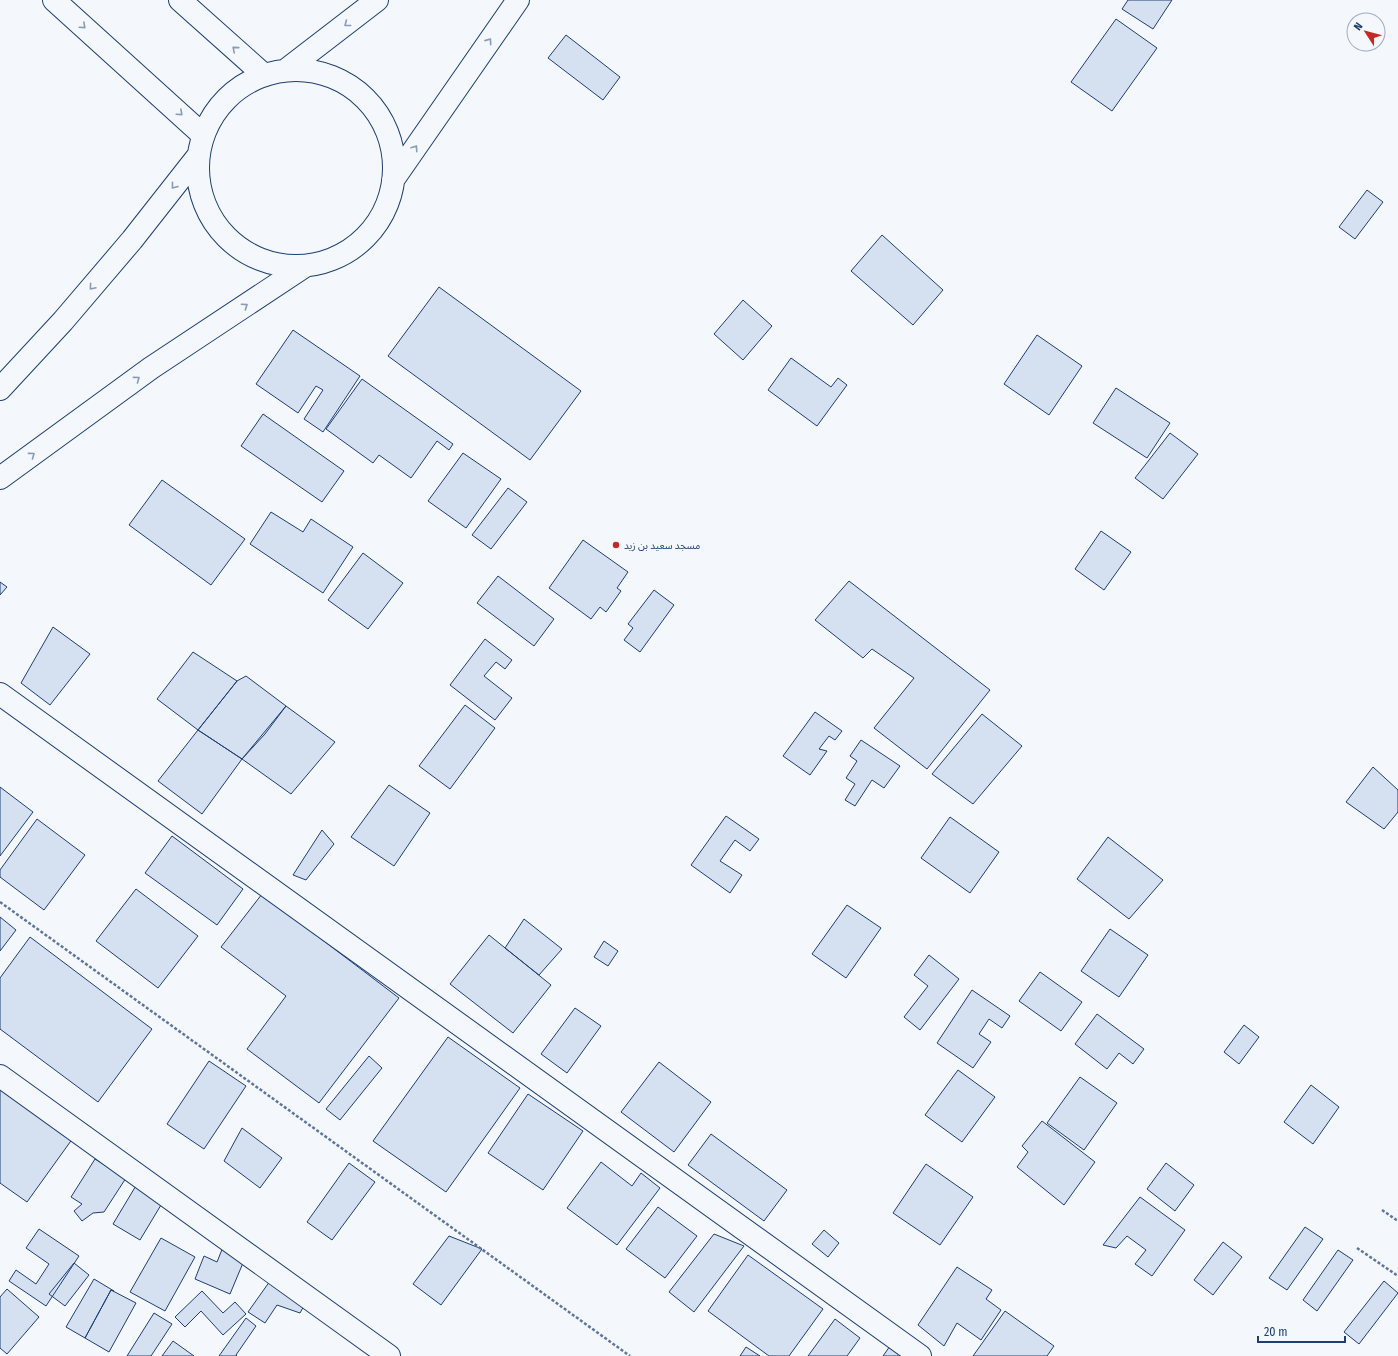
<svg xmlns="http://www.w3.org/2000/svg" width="1398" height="1356" font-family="'Fira Sans Condensed','Noto Sans Arabic',sans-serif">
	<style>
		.building { fill: #d5e0f0; stroke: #1d3f73 }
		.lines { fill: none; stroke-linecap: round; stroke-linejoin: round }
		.minor-casing { stroke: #1d3f73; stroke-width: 24 }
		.highway-casing { stroke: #1d3f73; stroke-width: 24 }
		.path { stroke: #5e769c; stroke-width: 2.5; stroke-dasharray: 3 2; stroke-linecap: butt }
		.minor { stroke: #f4f7fb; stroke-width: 22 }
		.highway { stroke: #f4f7fb; stroke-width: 22 }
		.oneway { stroke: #889bb7 }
		.poi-dot { fill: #c62828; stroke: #f4f7fb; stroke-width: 1.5 }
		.labels { text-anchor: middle; stroke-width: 3; stroke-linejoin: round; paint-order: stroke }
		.poi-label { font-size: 10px; fill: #1d3f73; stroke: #f4f7fb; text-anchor: start }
	</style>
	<rect width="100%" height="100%" fill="#f4f7fb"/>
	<path class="building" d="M 1128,0 L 1172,0 L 1153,29 L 1122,9 Z
		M 1116,19 L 1157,48 L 1112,111 L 1071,82 Z
		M 566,35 L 620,77 L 603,100 L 548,58 Z
		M 1367,190 L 1383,202 L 1355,239 L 1339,227 Z
		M 882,235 L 943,290 L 913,325 L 851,271 Z
		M 439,287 L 581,391 L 530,460 L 388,356 Z
		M 743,300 L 772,326 L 743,360 L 714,334 Z
		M 293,330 L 360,376 L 323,432 L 304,419 L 323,390 L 316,386 L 298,413 L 256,384 Z
		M 1037,335 L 1082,366 L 1049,415 L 1004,384 Z
		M 791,358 L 831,387 L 838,378 L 847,385 L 817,426 L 768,390 Z
		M 362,379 L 453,444 L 449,450 L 437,441 L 411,478 L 379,455 L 373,463 L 326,429 Z
		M 1116,388 L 1170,423 L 1147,458 L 1093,423 Z
		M 263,414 L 344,471 L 322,502 L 241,446 Z
		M 1170,433 L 1198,454 L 1163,499 L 1135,478 Z
		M 463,453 L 501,479 L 466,528 L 428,501 Z
		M 162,480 L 245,539 L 211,585 L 129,525 Z
		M 508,488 L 527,502 L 491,549 L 472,535 Z
		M 271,512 L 303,532 L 311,519 L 353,547 L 323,593 L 250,544 Z
		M 1101,531 L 1131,552 L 1104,590 L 1075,569 Z
		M 583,540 L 628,572 L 617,588 L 621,591 L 606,612 L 600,607 L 591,619 L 549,588 Z
		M 363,553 L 403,583 L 368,629 L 328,600 Z
		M 498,576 L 554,619 L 534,646 L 477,603 Z
		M 849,581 L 990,690 L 927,769 L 874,728 L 914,678 L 872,649 L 863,658 L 815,620 Z
		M 0,582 L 7,587 L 0,595 Z
		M 654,590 L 674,605 L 640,652 L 624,640 L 633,628 L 628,624 Z
		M 53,627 L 90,654 L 50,705 L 21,683 Z
		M 485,639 L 512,660 L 505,669 L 496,662 L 484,676 L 512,698 L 495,720 L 450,685 Z
		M 193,652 L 237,681 L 198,730 L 157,699 Z
		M 246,676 L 286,706 L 265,734 L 242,759 L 198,730 L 237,681 Z
		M 465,705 L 495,728 L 450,789 L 419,766 Z
		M 286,706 L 335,742 L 291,794 L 242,759 Z
		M 815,712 L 842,731 L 835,740 L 829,736 L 819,749 L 827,751 L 810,775 L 783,756 Z
		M 982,714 L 1022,746 L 973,804 L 932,774 Z
		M 198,730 L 242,759 L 202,814 L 158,781 Z
		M 861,740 L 900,766 L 884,788 L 872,780 L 855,806 L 845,800 L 855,784 L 846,778 L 857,761 L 850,756 Z
		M 1373,767 L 1398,790 L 1398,812 L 1384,829 L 1346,802 Z
		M 389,785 L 430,813 L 394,866 L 351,837 Z
		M 0,787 L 33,812 L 0,856 Z
		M 726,816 L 759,839 L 750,851 L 735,840 L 720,861 L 742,875 L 730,893 L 691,865 Z
		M 950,817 L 999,852 L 970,893 L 921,858 Z
		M 37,819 L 85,855 L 44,910 L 0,877 L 0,870 Z
		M 322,830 L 334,844 L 306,880 L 293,875 Z
		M 172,836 L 243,889 L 217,925 L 145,873 Z
		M 1108,837 L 1163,880 L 1129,919 L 1077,879 Z
		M 136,889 L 198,936 L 158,988 L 96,941 Z
		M 262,894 L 399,998 L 319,1103 L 247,1049 L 286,996 L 221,947 Z
		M 847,905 L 881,928 L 846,978 L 812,954 Z
		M 0,917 L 16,930 L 0,951 Z
		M 524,919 L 562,949 L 539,975 L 505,948 Z
		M 1110,929 L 1148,955 L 1119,997 L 1081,971 Z
		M 489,935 L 551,985 L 513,1033 L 450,984 Z
		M 30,937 L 152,1029 L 98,1102 L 0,1029 L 0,978 Z
		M 604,941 L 618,951 L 608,966 L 594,957 Z
		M 929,955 L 959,979 L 920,1030 L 904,1017 L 928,986 L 914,975 Z
		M 1040,972 L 1082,1002 L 1061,1031 L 1019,1001 Z
		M 972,990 L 1010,1016 L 1002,1028 L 989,1019 L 979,1034 L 991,1042 L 973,1068 L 937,1043 Z
		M 575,1008 L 601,1026 L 567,1073 L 541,1054 Z
		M 1097,1014 L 1144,1049 L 1133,1064 L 1119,1053 L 1107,1069 L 1075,1044 Z
		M 1244,1025 L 1259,1037 L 1239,1064 L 1224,1052 Z
		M 448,1037 L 520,1088 L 446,1192 L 373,1141 Z
		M 369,1056 L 382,1068 L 340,1120 L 326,1109 Z
		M 209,1061 L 246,1086 L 204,1149 L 167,1124 Z
		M 659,1062 L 711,1102 L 674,1152 L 621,1112 Z
		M 958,1070 L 995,1097 L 962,1142 L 925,1115 Z
		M 1080,1077 L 1117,1103 L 1084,1150 L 1047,1123 Z
		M 1311,1085 L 1339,1107 L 1313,1144 L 1284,1122 Z
		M 0,1086 L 73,1138 L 27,1202 L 0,1183 Z
		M 528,1094 L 583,1131 L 543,1190 L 488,1153 Z
		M 1042,1121 L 1095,1162 L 1064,1205 L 1017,1167 L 1028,1152 L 1022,1146 Z
		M 242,1128 L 282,1158 L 260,1188 L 224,1161 Z
		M 711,1134 L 787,1190 L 764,1221 L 688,1165 Z
		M 95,1159 L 126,1178 L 104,1212 L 93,1213 L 82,1221 L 74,1211 L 82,1204 L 71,1197 Z
		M 601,1162 L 632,1186 L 641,1173 L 660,1188 L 617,1245 L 567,1208 Z
		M 349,1163 L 375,1182 L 332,1240 L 307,1222 Z
		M 1166,1163 L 1194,1185 L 1175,1211 L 1147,1189 Z
		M 926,1164 L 973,1197 L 940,1245 L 893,1213 Z
		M 137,1184 L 164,1200 L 140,1240 L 113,1224 Z
		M 1140,1197 L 1185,1230 L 1152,1276 L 1135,1264 L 1146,1250 L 1127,1236 L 1116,1248 L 1103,1245 Z
		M 658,1207 L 697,1236 L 665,1278 L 626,1249 Z
		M 1305,1227 L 1323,1239 L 1287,1290 L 1269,1278 Z
		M 39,1229 L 79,1256 L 46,1306 L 9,1281 L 16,1270 L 36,1284 L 49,1264 L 26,1248 Z
		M 824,1230 L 839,1243 L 828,1257 L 812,1244 Z
		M 714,1234 L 744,1246 L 694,1312 L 669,1292 Z
		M 449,1236 L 482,1249 L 441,1305 L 413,1284 Z
		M 161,1238 L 195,1257 L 165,1311 L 130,1292 Z
		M 1223,1242 L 1242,1257 L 1213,1295 L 1194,1280 Z
		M 223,1247 L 243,1263 L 230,1294 L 195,1279 L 204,1256 L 217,1262 Z
		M 1338,1250 L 1353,1260 L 1317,1311 L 1303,1300 Z
		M 748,1255 L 823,1309 L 789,1356 L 769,1356 L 708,1311 Z
		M 74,1263 L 89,1275 L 65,1306 L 49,1294 Z
		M 957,1267 L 992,1290 L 986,1299 L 1001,1310 L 981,1340 L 957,1323 L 944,1346 L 918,1325 Z
		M 94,1279 L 114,1291 L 111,1290 L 85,1338 L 66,1327 Z
		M 270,1281 L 305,1304 L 300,1313 L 277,1305 L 265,1323 L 248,1312 Z
		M 1384,1281 L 1398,1293 L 1359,1344 L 1344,1332 Z
		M 7,1289 L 39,1317 L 7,1354 L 0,1348 L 0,1297 Z
		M 111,1290 L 136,1303 L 109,1352 L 85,1338 Z
		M 202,1291 L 223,1313 L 235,1302 L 246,1314 L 223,1335 L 201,1311 L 185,1327 L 175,1317 Z
		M 1005,1311 L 1054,1346 L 1047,1356 L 973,1356 Z
		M 154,1313 L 172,1324 L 151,1356 L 127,1356 Z
		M 246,1318 L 256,1326 L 236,1355 L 237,1356 L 219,1356 Z
		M 835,1319 L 860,1338 L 847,1356 L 808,1356 Z
		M 173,1341 L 194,1356 L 162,1356 Z
		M 890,1346 L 903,1356 L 883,1356 Z
		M 746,1347 L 760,1356 L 740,1356 Z"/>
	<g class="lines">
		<defs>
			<path id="minor" d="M 54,0 L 203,135
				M 180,0 L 264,75
				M 0,694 L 920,1356
				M 0,1076 L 389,1356"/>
			<path id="highway" d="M 286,70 L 377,0
				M198 168a98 98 0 1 1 196 0a98 98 0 1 1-196 0Z
				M 393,180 L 518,0
				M 0,389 L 63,321 L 132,240 L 198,156
				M 0,478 L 151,368 L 305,266"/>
		</defs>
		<use href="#minor" class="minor-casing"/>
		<use href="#highway" class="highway-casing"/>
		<path class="path" d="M 0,902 L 630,1356
			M 1382,1210 L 1398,1221
			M 1357,1248 L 1398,1276"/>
		<use href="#minor" class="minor"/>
		<use href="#highway" class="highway"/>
	</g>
	<defs><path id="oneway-chevron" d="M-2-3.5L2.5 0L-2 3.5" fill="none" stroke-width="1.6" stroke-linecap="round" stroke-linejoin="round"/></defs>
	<g class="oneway">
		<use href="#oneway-chevron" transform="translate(347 24) rotate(142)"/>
		<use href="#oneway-chevron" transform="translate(83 26) rotate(42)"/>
		<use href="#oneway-chevron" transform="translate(489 41) rotate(-55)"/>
		<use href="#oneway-chevron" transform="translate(235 49) rotate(-139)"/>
		<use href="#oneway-chevron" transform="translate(180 113) rotate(42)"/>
		<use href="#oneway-chevron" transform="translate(415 148) rotate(-56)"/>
		<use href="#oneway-chevron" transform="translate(174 186) rotate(128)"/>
		<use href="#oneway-chevron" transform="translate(92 287) rotate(130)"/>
		<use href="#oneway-chevron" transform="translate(245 306) rotate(-34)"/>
		<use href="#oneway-chevron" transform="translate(137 379) rotate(-36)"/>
		<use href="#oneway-chevron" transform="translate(32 455) rotate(-36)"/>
	</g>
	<circle class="poi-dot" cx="616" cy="545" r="4"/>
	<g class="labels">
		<g class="poi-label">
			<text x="624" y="549">مسجد سعيد بن زيد</text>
		</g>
	</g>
	<g transform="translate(1366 32) rotate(306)"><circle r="19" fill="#f4f7fb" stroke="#9eadc5"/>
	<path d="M0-3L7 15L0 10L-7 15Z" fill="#c62828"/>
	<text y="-6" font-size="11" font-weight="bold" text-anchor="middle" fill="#1d3f73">N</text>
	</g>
	<path d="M1258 1336v6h87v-6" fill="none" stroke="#1d3f73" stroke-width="2"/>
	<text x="1264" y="1336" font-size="12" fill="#1d3f73" stroke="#f4f7fb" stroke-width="3" paint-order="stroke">20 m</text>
</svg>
